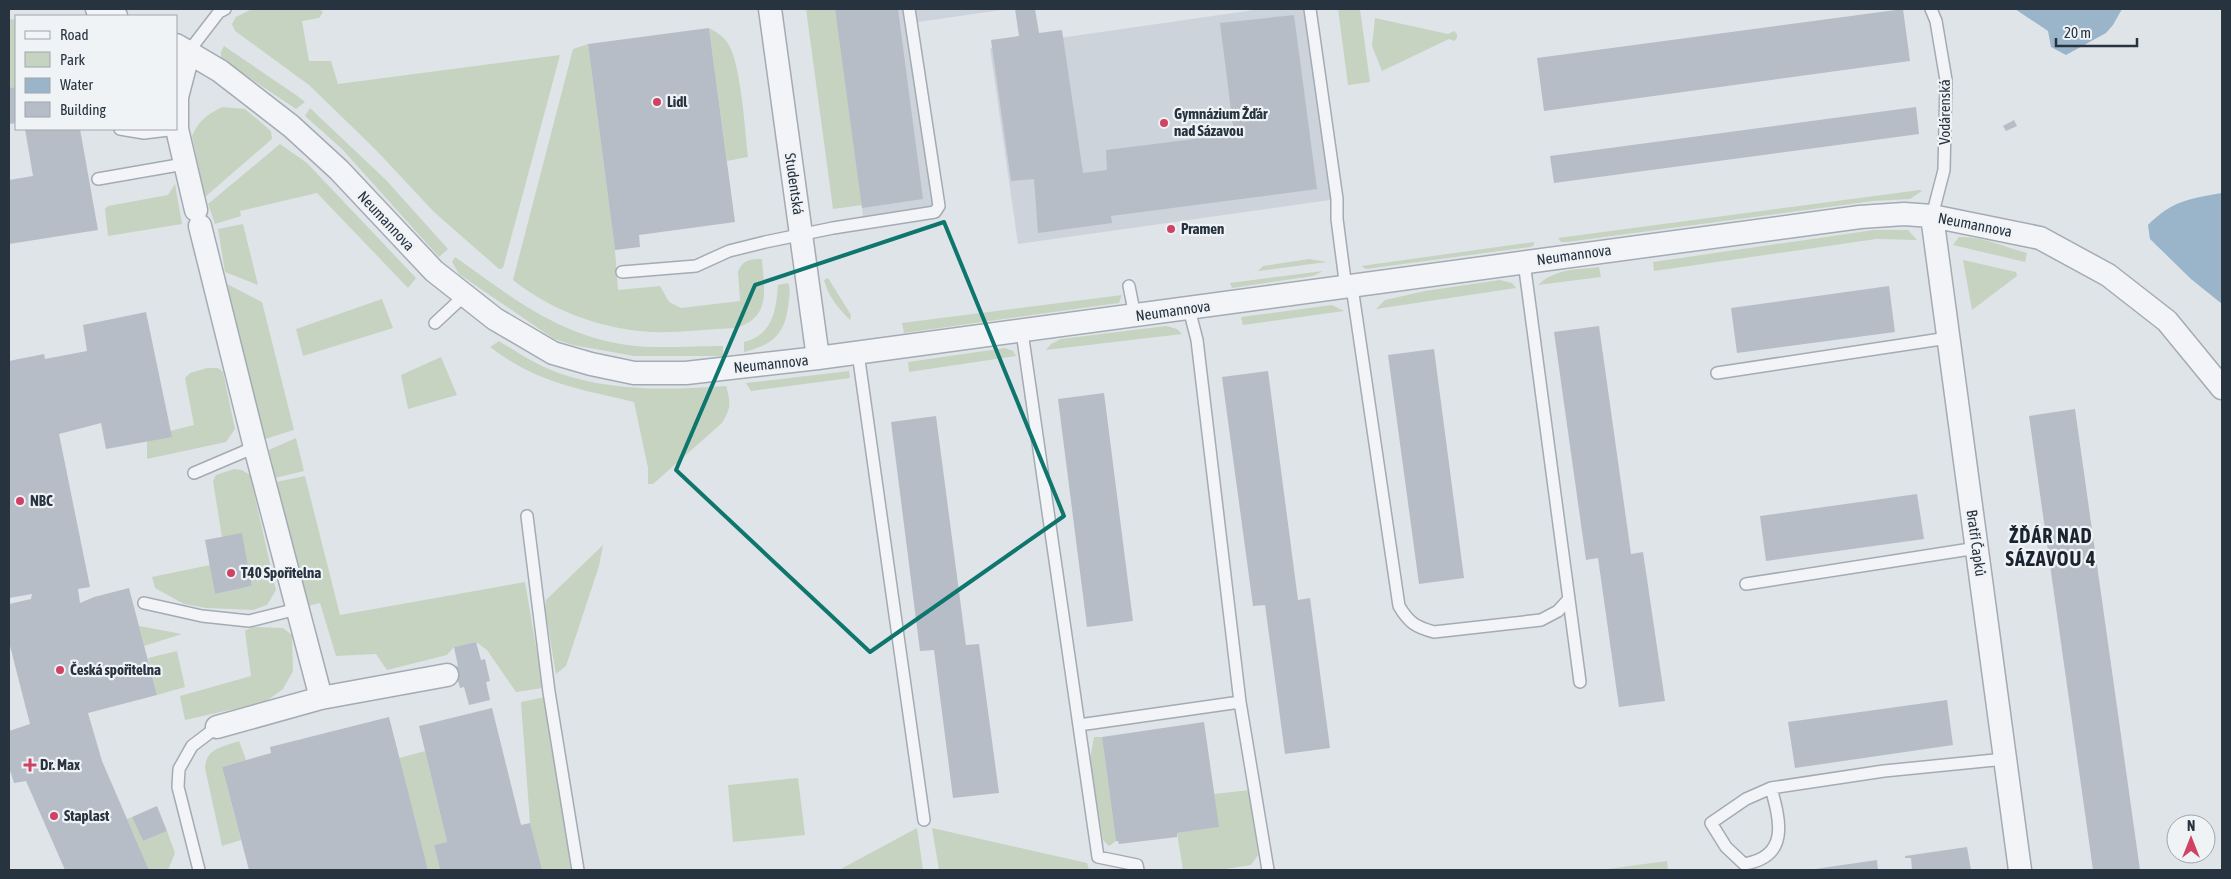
<svg xmlns="http://www.w3.org/2000/svg" width="2231" height="879" font-family="'Asap Condensed',sans-serif">
	<style>
		.built { fill: #cdd3db }
		.green { fill: #c6d3c0 }
		.water { fill: #9ab5c9 }
		.building { fill: #b6bdc6 }
		.lines { fill: none; stroke-linecap: round; stroke-linejoin: round }
		.lane-casing { stroke: #a4abb3; stroke-width: 14 }
		.street-casing { stroke: #a4abb3; stroke-width: 25 }
		.lane { stroke: #f2f4f7; stroke-width: 11 }
		.street { stroke: #f2f4f7; stroke-width: 22 }
		.marked { fill: none; stroke: #0f766e; stroke-width: 4; stroke-linejoin: round }
		.poi-dot { fill: #d04263; stroke: #eff3f6; stroke-width: 2 }
		.labels { text-anchor: middle; stroke-width: 4.5; stroke-linejoin: round; paint-order: stroke }
		.poi-label { font-size: 15px; font-weight: bold; fill: #283340; stroke: #eff3f6; text-anchor: start }
		.street-label { font-size: 15px; fill: #283340; stroke: #eff3f6 }
		.district-label { font-size: 20px; font-weight: bold; letter-spacing: 1px; fill: #1a2431; stroke: #eff3f6 }
	</style>
	<rect width="100%" height="100%" fill="#dfe4e9"/>
	<path class="built" d="M 835,9 L 1008,9 L 911,23 L 935,212 L 864,223 Z
		M 1261,9 L 1310,9 L 1337,199 L 1018,244 L 990,48 Z"/>
	<path class="green" d="M 252,9 L 319,9 L 323,12 L 319,18 L 302,21 L 309,61 L 331,61 L 338,84 L 560,55 L 503,268 L 499,269 L 434,212 L 376,150 L 309,85 L 235,31 L 232,24 L 236,17 Z
		M 806,9 L 835,9 L 862,205 L 833,209 Z
		M 1338,9 L 1360,9 L 1370,82 L 1348,85 Z
		M 1375,18 L 1448,34 L 1454,31 L 1457,34 L 1457,38 L 1454,41 L 1449,39 L 1382,71 L 1372,46 Z
		M 9,19 L 16,20 L 16,87 L 9,88 Z
		M 709,28 C 716,32 723,36 727,42 C 741,60 745,132 748,157 L 727,161 Z
		M 588,44 L 615,250 L 618,290 L 660,286 L 669,302 L 681,308 L 740,301 L 738,272 C 742,260 751,259 762,259 C 764,289 772,318 735,328 C 707,329 678,333 651,332 C 601,329 552,311 513,280 L 573,49 Z
		M 224,46 L 296,95 L 305,102 L 296,109 L 221,59 L 221,52 Z
		M 222,107 L 245,109 L 271,131 L 272,139 L 205,197 L 192,136 C 198,121 208,114 222,107 Z
		M 310,108 L 386,180 L 448,249 L 439,257 L 342,149 L 305,116 Z
		M 280,144 L 307,163 L 416,278 L 408,288 L 317,193 L 240,211 L 241,216 L 215,224 L 208,204 Z
		M 175,184 L 182,224 L 108,236 L 105,209 L 108,206 L 168,195 Z
		M 1920,190 L 1922,191 L 1910,199 L 1873,201 L 1567,242 L 1561,242 L 1558,238 Z
		M 243,224 L 258,285 L 225,272 L 218,229 Z
		M 1874,230 L 1908,230 L 1917,240 L 1876,239 L 1654,271 L 1653,262 Z
		M 1959,237 C 1982,236 2005,247 2027,253 L 2025,262 L 1953,245 Z
		M 1534,242 L 1534,245 L 1530,247 L 1366,269 L 1361,266 Z
		M 455,257 C 512,297 556,334 627,345 C 654,349 694,346 723,346 L 723,356 L 634,356 L 573,345 L 554,339 L 459,274 L 452,262 Z
		M 1309,259 L 1327,262 L 1258,271 L 1263,266 Z
		M 1963,260 L 2016,272 L 2017,276 L 1972,310 Z
		M 1599,267 L 1601,277 L 1538,285 C 1556,268 1576,270 1599,267 Z
		M 1323,271 L 1313,276 L 1232,288 L 1230,283 Z
		M 828,278 L 851,315 L 850,320 C 838,308 828,296 824,280 Z
		M 1500,280 L 1512,283 L 1516,288 L 1376,309 L 1385,300 L 1425,291 Z
		M 788,283 C 791,291 789,299 788,307 C 784,337 770,345 744,352 L 744,342 C 773,335 776,310 778,285 Z
		M 227,284 L 262,302 L 294,430 L 265,439 Z
		M 1122,295 L 1119,303 L 904,333 L 902,323 Z
		M 382,299 L 393,328 L 303,356 L 296,329 Z
		M 1332,305 L 1344,311 L 1243,325 L 1241,317 Z
		M 1166,326 L 1177,329 L 1182,334 L 1046,350 L 1051,344 L 1061,339 Z
		M 499,341 C 517,352 536,365 556,372 C 611,392 669,390 726,386 C 731,402 731,409 722,423 L 653,484 L 648,484 L 648,468 L 634,402 C 577,388 539,384 490,347 Z
		M 1005,348 L 1013,351 L 1016,356 L 909,372 L 908,362 Z
		M 441,357 L 457,395 L 408,409 L 401,375 Z
		M 207,368 L 218,368 L 223,372 L 235,429 L 226,442 L 147,459 L 147,441 L 170,431 L 194,425 L 185,378 L 190,373 Z
		M 849,371 L 850,378 L 751,391 L 746,383 Z
		M 296,438 L 304,471 L 275,478 L 269,450 Z
		M 234,469 L 242,470 L 250,475 L 276,590 L 267,605 L 253,610 L 206,608 L 184,604 L 155,588 L 152,577 L 210,565 L 215,594 L 252,586 L 242,534 L 222,537 L 213,481 L 216,475 Z
		M 305,476 L 340,615 L 525,582 L 543,688 L 516,692 L 487,650 L 476,642 L 454,647 L 447,655 L 387,670 L 376,654 L 336,656 L 320,603 L 308,606 L 276,482 Z
		M 603,545 L 599,566 L 566,666 L 556,674 L 545,609 L 546,600 Z
		M 139,626 L 182,634 L 144,646 Z
		M 252,627 L 283,628 L 292,635 L 293,671 L 283,689 L 265,702 L 185,720 L 180,696 L 251,676 L 245,631 Z
		M 177,651 L 185,687 L 157,695 L 148,658 Z
		M 545,697 L 571,870 L 541,870 L 530,823 L 521,702 Z
		M 1094,737 L 1102,737 L 1116,841 L 1109,846 L 1103,840 L 1090,759 Z
		M 239,741 L 246,760 L 222,767 L 241,840 L 222,846 L 205,768 C 206,748 223,747 239,741 Z
		M 425,751 L 447,842 L 434,845 L 440,870 L 428,870 L 399,758 Z
		M 798,778 L 805,835 L 733,842 L 728,785 Z
		M 1250,790 L 1258,855 L 1251,865 L 1219,870 L 1183,870 L 1177,833 L 1218,827 L 1214,794 Z
		M 132,817 L 143,841 L 167,831 L 175,853 L 168,870 L 149,870 L 127,819 Z
		M 917,828 L 923,870 L 839,870 Z
		M 932,828 L 1087,863 L 1089,870 L 939,870 Z
		M 1667,861 L 1668,870 L 1600,870 Z"/>
	<path class="water" d="M 2015,9 L 2122,9 L 2113,25 L 2106,33 L 2066,55 L 2051,47 L 2048,31 Z
		M 2222,193 L 2222,304 L 2191,279 L 2150,239 L 2148,225 C 2173,200 2189,199 2222,193 Z"/>
	<path class="building" d="M 835,9 L 898,9 L 923,199 L 862,208 Z
		M 1015,9 L 1035,9 L 1039,33 L 1062,30 L 1083,173 L 1107,170 L 1106,150 L 1234,134 L 1220,23 L 1294,15 L 1317,189 L 1111,216 L 1112,223 L 1038,233 L 1034,179 L 1011,181 L 991,40 L 1019,36 Z
		M 1903,9 L 1910,61 L 1544,111 L 1537,58 Z
		M 709,28 L 735,222 L 639,235 L 640,247 L 615,250 L 588,44 Z
		M 16,87 L 16,123 L 9,124 L 9,88 Z
		M 1916,107 L 1919,134 L 1554,183 L 1550,156 Z
		M 2014,120 L 2017,126 L 2006,131 L 2003,126 Z
		M 25,129 L 80,129 L 98,230 L 9,244 L 9,180 L 33,176 Z
		M 1889,286 L 1895,332 L 1737,353 L 1731,308 Z
		M 146,312 L 172,437 L 106,449 L 101,423 L 59,434 L 90,587 L 78,589 L 80,603 L 94,597 L 129,588 L 157,695 L 88,713 L 102,761 L 149,870 L 65,870 L 26,781 L 14,783 L 9,767 L 9,731 L 30,724 L 9,642 L 9,604 L 31,599 L 32,594 L 9,598 L 9,361 L 44,354 L 45,359 L 87,351 L 83,325 Z
		M 1599,326 L 1631,554 L 1643,552 L 1665,701 L 1619,707 L 1598,558 L 1586,560 L 1554,332 Z
		M 1434,349 L 1464,578 L 1419,584 L 1388,355 Z
		M 1268,371 L 1298,600 L 1310,598 L 1330,748 L 1285,754 L 1265,605 L 1253,606 L 1222,377 Z
		M 1104,393 L 1133,621 L 1087,627 L 1058,399 Z
		M 2075,409 L 2140,870 L 2093,870 L 2029,416 Z
		M 936,416 L 966,645 L 979,644 L 999,793 L 953,798 L 934,650 L 920,651 L 891,422 Z
		M 1917,494 L 1924,539 L 1766,561 L 1760,516 Z
		M 242,533 L 252,586 L 215,594 L 205,540 Z
		M 476,642 L 481,660 L 485,659 L 490,681 L 486,682 L 490,700 L 469,705 L 464,687 L 460,688 L 454,667 L 458,666 L 454,647 Z
		M 1947,700 L 1953,745 L 1795,768 L 1788,722 Z
		M 492,708 L 521,825 L 530,823 L 542,870 L 440,870 L 434,845 L 447,842 L 419,726 Z
		M 389,717 L 428,870 L 249,870 L 222,767 L 271,753 L 270,747 Z
		M 1204,722 L 1219,827 L 1177,833 L 1177,837 L 1119,844 L 1118,841 L 1116,841 L 1102,737 Z
		M 157,806 L 167,831 L 143,841 L 132,817 Z
		M 1967,847 L 1971,870 L 1912,870 L 1911,858 L 1905,858 L 1905,856 Z
		M 1877,860 L 1878,870 L 1815,870 L 1815,869 Z"/>
	<g class="lines">
		<defs>
			<path id="lane" d="M 1310,9 L 1337,199 L 1337,219 L 1346,288
				M 1931,9 L 1936,21 L 1946,80 L 1944,170 L 1932,216
				M 189,51 L 219,12 L 225,9
				M 120,129 L 144,133 L 177,129
				M 98,179 L 184,164
				M 1524,262 L 1580,682
				M 622,272 L 696,266 L 729,251 L 765,242 L 833,228 L 935,212 L 939,206 L 909,9
				M 1129,286 L 1135,316
				M 1352,287 L 1399,606 C 1409,623 1416,627 1434,632 L 1541,620 L 1558,611 L 1568,600
				M 1189,309 L 1197,340 L 1240,702 L 1268,870
				M 435,323 L 465,295
				M 1022,332 L 1098,857 L 1137,865 L 1138,870
				M 858,353 L 924,820
				M 1717,373 L 1948,338
				M 194,473 L 255,447
				M 527,516 L 549,692 L 578,870
				M 1746,584 L 1977,548
				M 144,603 L 202,616 L 249,621 L 297,609
				M 1079,725 L 1240,702
				M 1771,788 C 1780,820 1790,857 1744,864 L 1726,847 L 1711,823 L 1746,799 L 1771,788 L 1884,771 L 2005,759
				M 199,870 L 178,787 L 179,769 L 192,746 L 217,727"/>
			<path id="street" d="M 97,9 L 116,16
				M 770,9 L 818,358
				M 176,45 L 220,71 L 291,126 L 339,170 L 434,271 L 495,319 L 553,353 L 591,364 L 634,373 L 686,373 L 818,358 L 1860,217 L 1904,214 L 1932,216 L 2040,238 L 2108,275 L 2167,321 L 2222,388
				M 189,51 L 177,97 L 177,129 L 196,210
				M 1932,216 L 2020,870
				M 200,226 L 255,447 L 321,698
				M 217,727 L 321,698 L 447,675"/>
		</defs>
		<use href="#lane" class="lane-casing"/>
		<use href="#street" class="street-casing"/>
		<use href="#lane" class="lane"/>
		<use href="#street" class="street"/>
	</g>
	<path class="marked" d="M 944,222 L 1064,516 L 870,652 L 676,470 L 755,285 Z"/>
	<g class="poi-dot">
		<circle cx="657" cy="102" r="5"/>
		<circle cx="1164" cy="123" r="5"/>
		<circle cx="1171" cy="229" r="5"/>
		<circle cx="20" cy="501" r="5"/>
		<circle cx="231" cy="573" r="5"/>
		<circle cx="60" cy="670" r="5"/>
		<path d="M27.5 757.5h5v5h5v5h-5v5h-5v-5h-5v-5h5z"/>
		<circle cx="54" cy="816" r="5"/>
	</g>
	<g class="labels">
		<g class="poi-label">
			<text x="667" y="107">Lidl</text>
			<text x="1174" y="119">Gymnázium Žďár<tspan x="1174" dy="17">nad Sázavou</tspan></text>
			<text x="1181" y="234">Pramen</text>
			<text x="30" y="506">NBC</text>
			<text x="241" y="578">T40 Spořitelna</text>
			<text x="70" y="675">Česká spořitelna</text>
			<text x="40" y="770">Dr. Max</text>
			<text x="64" y="821">Staplast</text>
		</g>
		<g class="street-label">
			<text transform="translate(1945 112) rotate(-90)" y="5">Vodárenská</text>
			<text transform="translate(794 184) rotate(82)" y="5">Studentská</text>
			<text transform="translate(386 221) rotate(47)" y="5">Neumannova</text>
			<text transform="translate(1975 225) rotate(11)" y="5">Neumannova</text>
			<text transform="translate(1574 255) rotate(-8)" y="5">Neumannova</text>
			<text transform="translate(1173 311) rotate(-8)" y="5">Neumannova</text>
			<text transform="translate(771 364) rotate(-6)" y="5">Neumannova</text>
			<text transform="translate(1976 543) rotate(82)" y="5">Bratří Čapků</text>
		</g>
		<g class="district-label">
			<text x="2051" y="543">ŽĎÁR NAD<tspan x="2051" dy="23">SÁZAVOU 4</tspan></text>
		</g>
	</g>
	<rect width="2231" height="879" fill="none" stroke="#283340" stroke-width="20"/>
	<rect x="15" y="15" width="162" height="115" fill="#eff3f6" stroke="#9fa6ad"/>
	<rect x="25" y="31" width="25" height="8" fill="#f2f4f7" stroke="#9fa6ad"/>
	<text x="60" y="40" font-size="15" fill="#283340">Road</text>
	<rect x="25" y="52" width="25" height="15" fill="#c6d3c0" stroke="#9fa6ad"/>
	<text x="60" y="65" font-size="15" fill="#283340">Park</text>
	<rect x="25" y="78" width="25" height="15" fill="#9ab5c9" stroke="#9fa6ad"/>
	<text x="60" y="90" font-size="15" fill="#283340">Water</text>
	<rect x="25" y="102" width="25" height="15" fill="#b6bdc6" stroke="#9fa6ad"/>
	<text x="60" y="115" font-size="15" fill="#283340">Building</text>
	<g transform="translate(2191 839)"><circle r="24" fill="#eff3f6" stroke="#9fa6ad"/>
	<path d="M0-4L9 19L0 12L-9 19Z" fill="#d04263"/>
	<text y="-8" font-size="14" font-weight="bold" text-anchor="middle" fill="#283340">N</text>
	</g>
	<path d="M2056 38v8h81v-8" fill="none" stroke="#283340" stroke-width="2.5"/>
	<text x="2064" y="38" font-size="15" fill="#283340" stroke="#eff3f6" stroke-width="4" paint-order="stroke">20 m</text>
</svg>
